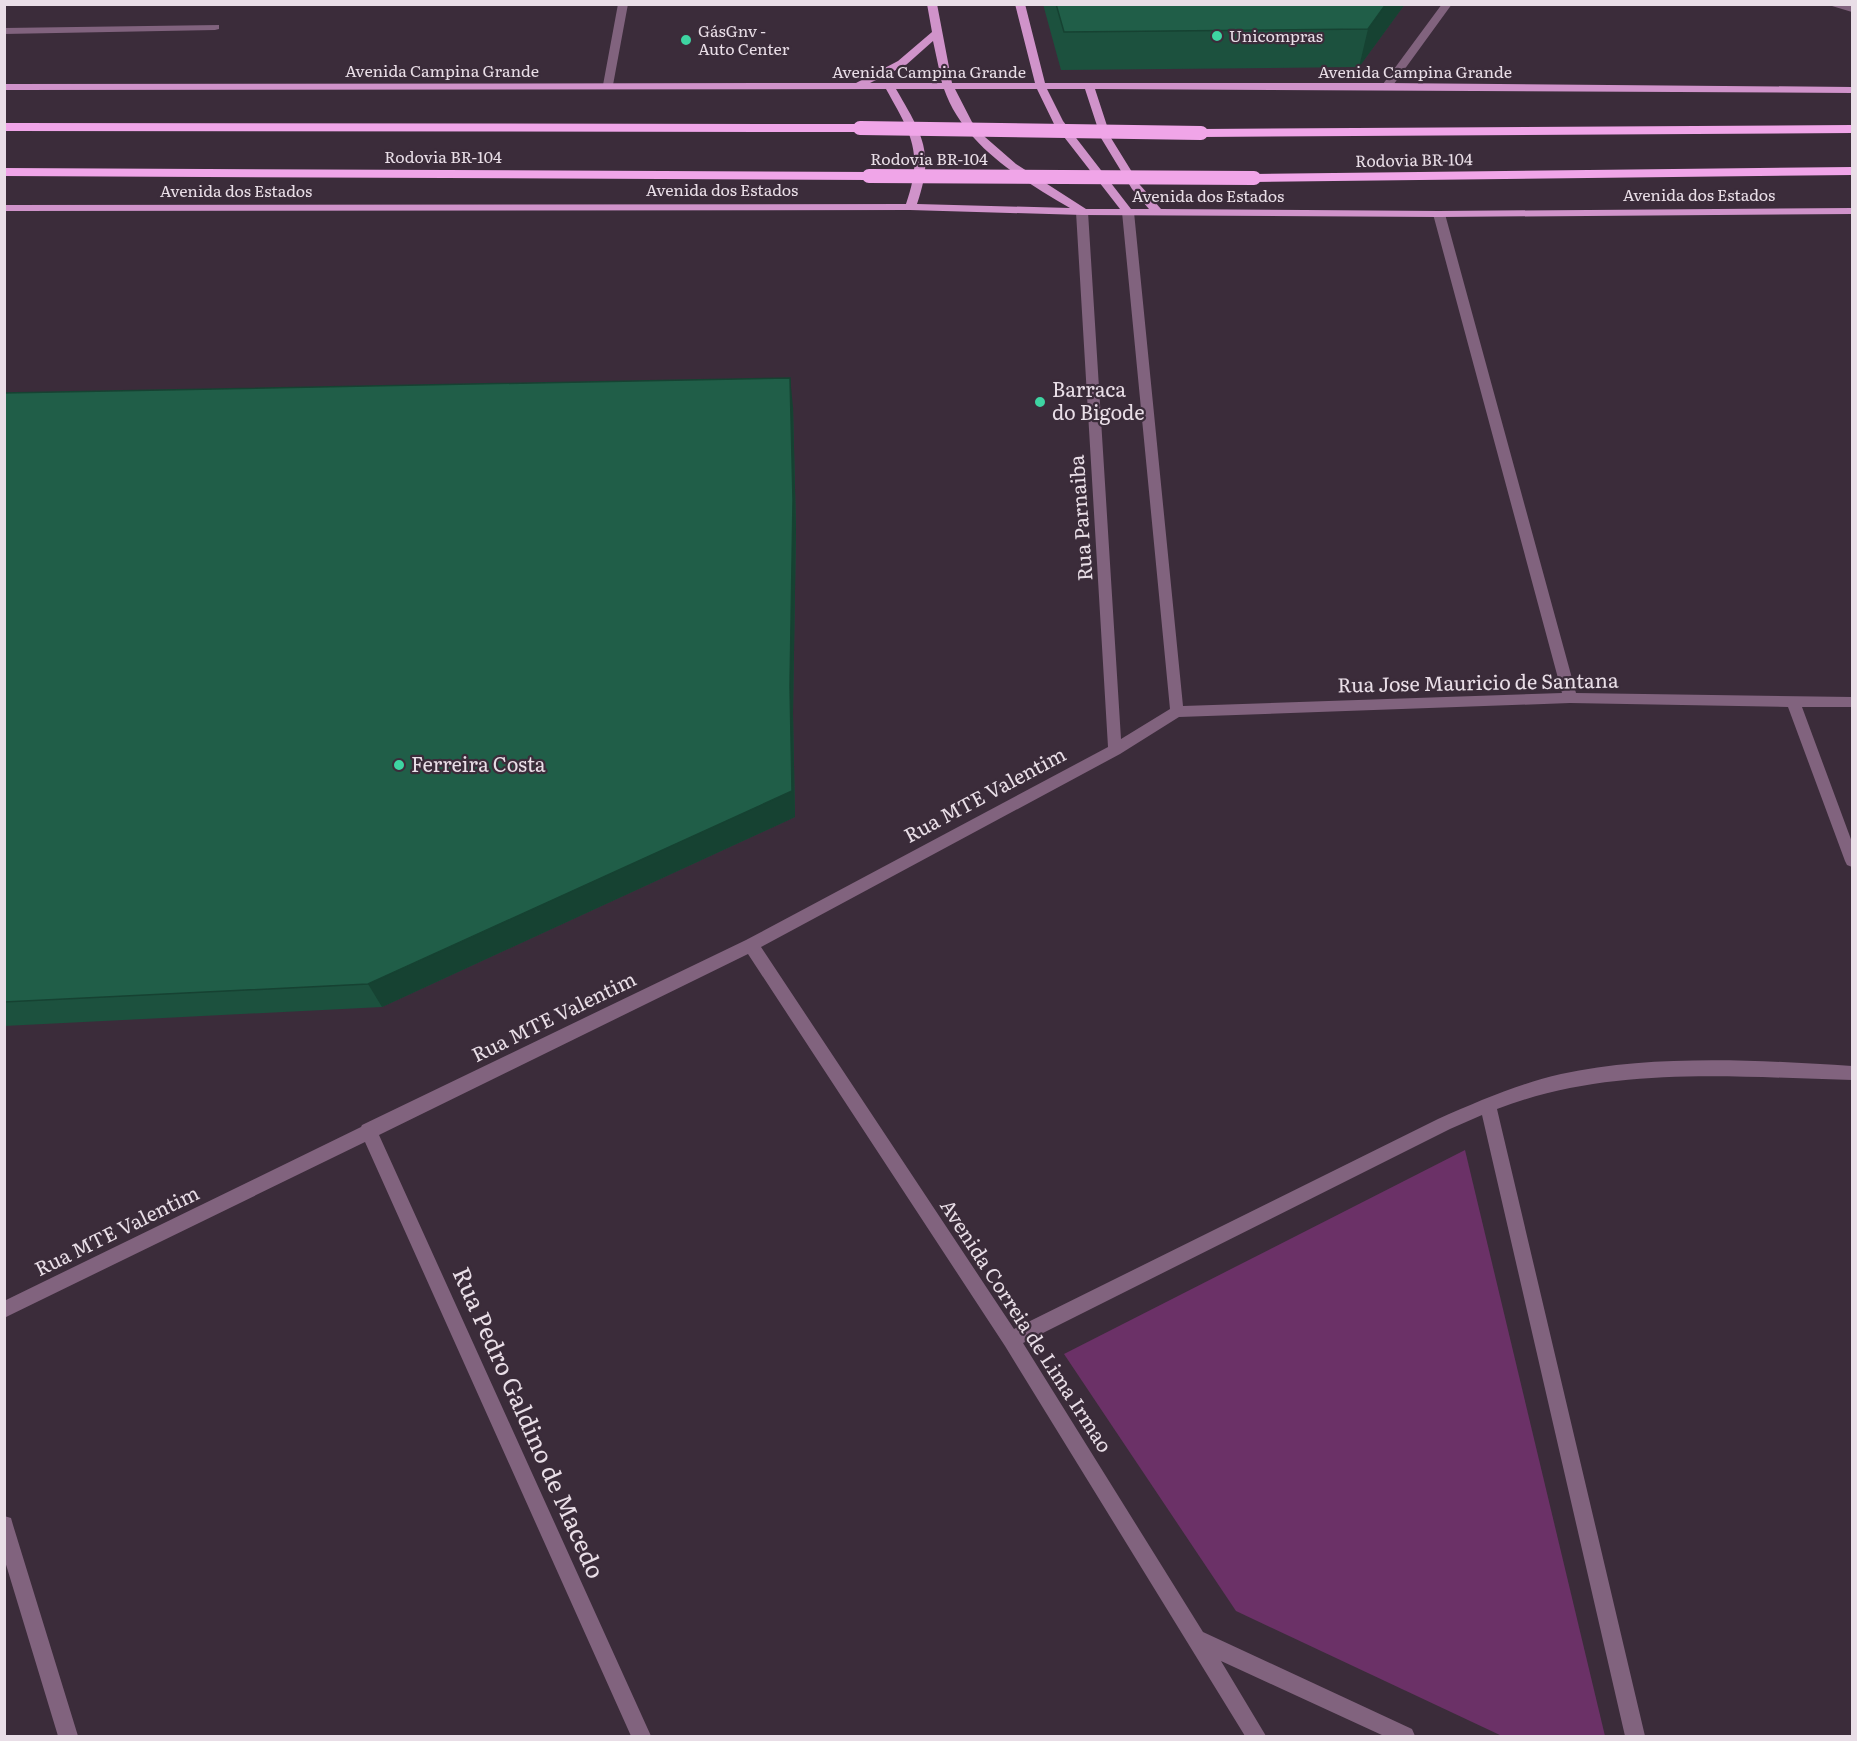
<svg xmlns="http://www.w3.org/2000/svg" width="1857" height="1741" font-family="Literata,serif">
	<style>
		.green { fill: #6b3167 }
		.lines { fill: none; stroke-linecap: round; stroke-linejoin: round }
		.minor { fill: #81637e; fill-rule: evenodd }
		.major { fill: #d093ca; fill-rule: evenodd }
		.highway { fill: #f0a5e8; fill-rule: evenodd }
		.highway-bridge { stroke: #f0a5e8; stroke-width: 14 }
		.wall { fill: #1c513e }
		.shaded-wall { fill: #164232 }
		.building { fill: #205e48; stroke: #164232; stroke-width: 1.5 }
		.poi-dot { fill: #3ed4a2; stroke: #3b2c3a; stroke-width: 2 }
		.labels { text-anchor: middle; stroke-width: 4.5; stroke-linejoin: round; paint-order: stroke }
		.far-poi-label { font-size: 16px; fill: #e9dee7; stroke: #3b2c3a; text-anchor: start }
		.far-street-label { font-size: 16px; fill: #e9dee7; stroke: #3b2c3a }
		.poi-label { font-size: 20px; fill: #e9dee7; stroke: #3b2c3a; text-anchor: start }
		.street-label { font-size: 20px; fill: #e9dee7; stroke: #3b2c3a }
		.near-street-label { font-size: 24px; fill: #e9dee7; stroke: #3b2c3a }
	</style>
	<rect width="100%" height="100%" fill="#3b2c3a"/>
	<path class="green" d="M 1465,1150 L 1605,1736 L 1502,1736 L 1236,1611 L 1064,1354 Z"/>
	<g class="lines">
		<path class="minor" d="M 618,4 L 628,4 L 613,85 L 608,88 L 603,85 Z
			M 1442,4 L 1452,4 L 1391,88 L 1383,88 L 1383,84 Z
			M 1830,4 L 1852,6 L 1852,12 L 1832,6 Z
			M 219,25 L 219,29 L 215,30 L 4,34 L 4,28 Z
			M 1082,209 L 1088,212 L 1121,739 L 1170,709 L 1122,212 L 1128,209 L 1134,212 L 1183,706 L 1562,693 L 1433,214 L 1439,211 L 1445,214 L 1576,693 L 1852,697 L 1852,707 L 1802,707 L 1852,842 L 1852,867 L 1847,865 L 1845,861 L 1788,707 L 1570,703 L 1179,717 L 1120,754 L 761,947 L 1014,1329 L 1438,1119 C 1479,1101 1518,1084 1561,1074 C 1653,1054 1760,1060 1852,1066 L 1852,1080 C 1733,1077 1611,1065 1497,1109 L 1645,1736 L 1625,1736 L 1482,1115 L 1450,1129 L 1023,1343 L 1203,1632 L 1412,1729 L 1415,1736 L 1384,1736 L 1221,1661 L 1266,1736 L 1245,1736 L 1005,1346 L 748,954 L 379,1135 L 651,1736 L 631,1736 L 365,1142 L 4,1318 L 4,1301 L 361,1127 L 362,1125 L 746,940 L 1108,747 L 1076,212 Z
			M 4,1516 L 11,1518 L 13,1525 L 78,1736 L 58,1736 L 4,1558 Z"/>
		<path class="major" d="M 927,4 L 937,4 L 952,83 L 1035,83 L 1015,4 L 1025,4 L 1045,83 L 1387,83 L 1852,87 L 1852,93 L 1095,89 L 1111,138 L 1140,185 L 1161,209 L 1439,211 L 1852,208 L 1852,214 L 1439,217 L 1082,215 L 910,210 L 4,211 L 4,205 L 906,204 C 924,152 911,134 886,89 L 4,90 L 4,84 L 856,83 L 898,61 L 932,32 ZM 933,41 L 942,83 L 870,83 L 906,65 ZM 896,89 L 944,89 C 964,146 1021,179 1070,208 L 917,204 C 935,152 922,134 896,89 ZM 955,89 L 1037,89 L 1054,124 L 1120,209 L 1086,209 L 1016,164 L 985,137 L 972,122 ZM 1047,89 L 1085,89 L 1101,138 L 1132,189 L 1149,209 L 1131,209 L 1063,121 Z"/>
		<path class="highway" d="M 4,123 L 860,124 L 866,128 L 860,132 L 4,131 Z
			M 1852,125 L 1852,133 L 1201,137 L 1195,133 L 1201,129 Z
			M 1852,167 L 1852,175 L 1254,182 L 1247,178 L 1254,174 Z
			M 4,168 L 869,172 L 875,176 L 869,180 L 4,176 Z"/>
		<path class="highway-bridge" d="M 860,128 L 1201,133
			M 869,176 L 1254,178"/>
	</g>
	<path class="wall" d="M 1043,4 L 1405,4 L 1359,67 L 1061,70 Z
		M 4,393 L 793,407 L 796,529 L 793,713 L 795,817 L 382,1007 L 4,1026 Z"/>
	<path class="shaded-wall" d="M 1386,4 L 1405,4 L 1359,67 L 1368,29 Z
		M 790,378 L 793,407 L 796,529 L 793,713 L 795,817 L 382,1007 L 368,984 L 790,686 Z"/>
	<path class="building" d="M 1056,4 L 1386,4 L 1368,29 L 1064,32 Z
		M 790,378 L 793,500 L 790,686 L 792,791 L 368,984 L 4,1002 L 4,393 Z"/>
	<g class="poi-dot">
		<circle cx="1217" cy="36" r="6"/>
		<circle cx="686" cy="40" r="6"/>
		<circle cx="1040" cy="402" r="6"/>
		<circle cx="399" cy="765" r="6"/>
	</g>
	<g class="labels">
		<g class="far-poi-label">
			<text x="698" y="37">GásGnv -<tspan x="698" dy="18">Auto Center</tspan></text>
			<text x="1229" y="42">Unicompras</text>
		</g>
		<g class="far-street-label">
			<text x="442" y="77">Avenida Campina Grande</text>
			<text x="929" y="78">Avenida Campina Grande</text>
			<text x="1415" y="78">Avenida Campina Grande</text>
			<text x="443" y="163">Rodovia BR-104</text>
			<text x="929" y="165">Rodovia BR-104</text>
			<text transform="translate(1414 160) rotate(-1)" y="6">Rodovia BR-104</text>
			<text x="722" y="196">Avenida dos Estados</text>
			<text x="236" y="197">Avenida dos Estados</text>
			<text x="1699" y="201">Avenida dos Estados</text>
			<text x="1208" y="202">Avenida dos Estados</text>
		</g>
		<g class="poi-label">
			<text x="1052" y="397">Barraca<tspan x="1052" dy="23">do Bigode</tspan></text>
			<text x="411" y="772">Ferreira Costa</text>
		</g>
		<g class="street-label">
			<text transform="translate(1081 518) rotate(-94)" y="7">Rua Parnaiba</text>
			<text transform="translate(1478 683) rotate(-1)" y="7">Rua Jose Mauricio de Santana</text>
			<text transform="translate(985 795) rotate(-28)" y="7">Rua MTE Valentim</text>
			<text transform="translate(554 1017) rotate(-26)" y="7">Rua MTE Valentim</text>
			<text transform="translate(117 1231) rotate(-26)" y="7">Rua MTE Valentim</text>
			<text transform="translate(1026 1326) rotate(57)" y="7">Avenida Correia de Lima Irmao</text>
		</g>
		<g class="near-street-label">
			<text transform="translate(528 1423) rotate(66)" y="8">Rua Pedro Galdino de Macedo</text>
		</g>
	</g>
	<rect width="1857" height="1741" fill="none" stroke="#e9dee7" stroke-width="12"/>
</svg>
